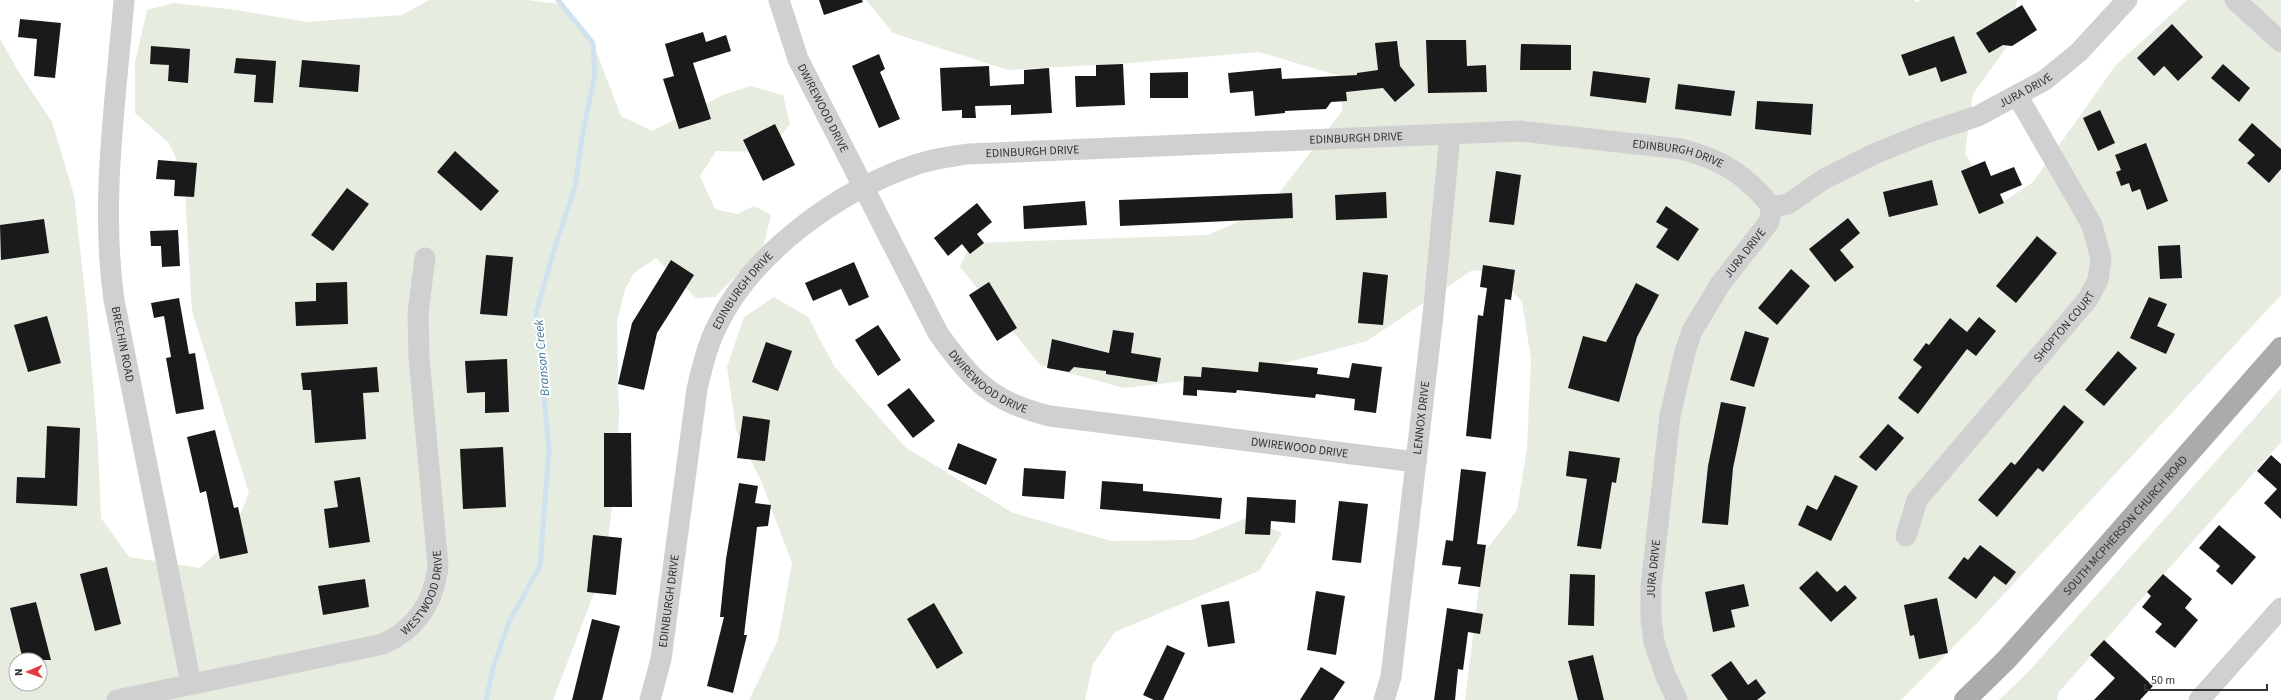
<svg xmlns="http://www.w3.org/2000/svg" width="2281" height="700" font-family="'Source Sans 3',sans-serif">
	<style>
		.green { fill: #e6ecdf; fill-rule: evenodd }
		.lines { fill: none; stroke-linecap: round; stroke-linejoin: round }
		.stream { stroke: #cfe2ee; stroke-width: 5 }
		.building { fill: #1a1a1a }
		.minor { stroke: #d0d0d0; stroke-width: 21 }
		.major { stroke: #ababab; stroke-width: 22 }
		.labels { text-anchor: middle; stroke-width: 4; stroke-linejoin: round; paint-order: stroke }
		.street-label { font-size: 12px; fill: #333; stroke: #fff }
		.water-label { font-size: 13px; font-style: italic; fill: #3f7597; stroke: #fff }
	</style>
	<rect width="100%" height="100%" fill="#fff"/>
	<path class="green" d="M 429,0 L 527,0 L 560,4 L 593,43 L 621,116 L 652,131 L 723,95 L 750,86 L 783,95 L 790,124 L 768,152 L 716,151 L 700,176 L 715,209 L 737,214 L 754,206 L 771,215 L 763,248 L 715,297 L 696,298 L 656,258 L 634,273 L 625,289 L 617,322 L 619,415 L 616,478 L 604,567 L 553,700 L 0,700 L 0,39 L 18,71 L 52,122 L 74,195 L 87,311 L 98,446 L 101,518 L 129,557 L 200,568 L 230,540 L 249,493 L 192,311 L 184,176 L 169,143 L 135,113 L 135,62 L 147,10 L 174,3 L 237,10 L 306,22 L 402,15 ZM 16,660 L 40,660 L 40,684 L 16,684 Z
		M 866,0 L 1914,0 L 1917,2 L 1920,0 L 2017,0 L 2009,44 L 1973,94 L 1965,153 L 1996,207 L 2033,182 L 2116,65 L 2187,0 L 2281,0 L 2281,295 L 1977,623 L 1901,700 L 1465,700 L 1483,554 L 1517,510 L 1527,448 L 1531,359 L 1522,302 L 1495,270 L 1471,271 L 1367,341 L 1244,374 L 1124,388 L 1040,365 L 960,267 L 971,243 L 1208,235 L 1267,209 L 1342,111 L 1343,77 L 1259,52 L 1131,63 L 1008,70 L 893,33 Z
		M 774,297 L 808,317 L 834,366 L 905,447 L 1013,513 L 1111,541 L 1192,540 L 1247,518 L 1282,533 L 1259,571 L 1115,632 L 1093,664 L 1085,700 L 749,700 L 778,640 L 792,563 L 762,483 L 736,430 L 727,367 L 744,317 Z
		M 2281,388 L 2281,442 L 2058,693 L 2057,700 L 1999,700 L 2029,671 Z"/>
	<g class="lines">
		<path class="stream" d="M 486,700 L 494,665 L 509,622 L 540,566 L 549,450 L 536,313 L 554,250 L 575,187 L 582,137 L 595,74 L 593,43 L 558,0"/>
	</g>
	<path class="building" d="M 819,0 L 862,0 L 863,2 L 824,15 Z
		M 2022,5 L 2037,30 L 2012,46 L 2003,45 L 1989,53 L 1976,33 Z
		M 20,19 L 61,23 L 55,78 L 34,76 L 37,39 L 18,37 Z
		M 2172,24 L 2203,57 L 2178,81 L 2164,66 L 2154,76 L 2137,58 Z
		M 703,32 L 706,42 L 726,35 L 731,51 L 693,63 L 711,119 L 679,129 L 663,79 L 674,76 L 665,44 Z
		M 1954,36 L 1967,73 L 1941,82 L 1936,67 L 1909,76 L 1901,55 Z
		M 1426,40 L 1466,40 L 1467,66 L 1486,65 L 1487,92 L 1428,93 Z
		M 1397,41 L 1400,66 L 1415,85 L 1395,102 L 1383,88 L 1346,92 L 1347,101 L 1331,102 L 1326,109 L 1285,111 L 1285,113 L 1255,116 L 1253,91 L 1230,93 L 1228,73 L 1281,68 L 1282,79 L 1357,75 L 1357,73 L 1378,70 L 1375,43 Z
		M 1521,44 L 1571,45 L 1571,70 L 1520,70 Z
		M 151,46 L 190,49 L 188,83 L 168,81 L 169,65 L 150,64 Z
		M 879,54 L 885,69 L 880,72 L 900,119 L 879,128 L 852,66 Z
		M 236,58 L 276,61 L 273,103 L 254,102 L 256,75 L 234,73 Z
		M 302,60 L 360,65 L 358,92 L 299,87 Z
		M 1123,64 L 1125,105 L 1076,107 L 1075,76 L 1096,76 L 1096,65 Z
		M 2223,64 L 2250,88 L 2239,102 L 2211,78 Z
		M 989,66 L 990,86 L 1024,84 L 1024,70 L 1049,68 L 1052,113 L 1011,115 L 1011,105 L 975,106 L 976,118 L 962,118 L 962,110 L 942,111 L 940,68 Z
		M 1593,71 L 1650,78 L 1646,103 L 1590,96 Z
		M 1188,72 L 1188,98 L 1150,98 L 1150,73 Z
		M 1678,84 L 1735,91 L 1731,116 L 1675,109 Z
		M 1757,101 L 1813,104 L 1811,135 L 1755,129 Z
		M 2100,110 L 2115,143 L 2098,151 L 2083,118 Z
		M 2252,123 L 2281,149 L 2281,169 L 2269,183 L 2247,163 L 2255,155 L 2238,140 Z
		M 775,124 L 795,165 L 763,181 L 743,140 Z
		M 2146,143 L 2168,201 L 2147,210 L 2140,189 L 2132,192 L 2129,183 L 2121,186 L 2116,172 L 2121,170 L 2115,155 Z
		M 455,151 L 499,191 L 481,211 L 437,172 Z
		M 158,160 L 197,163 L 194,197 L 174,196 L 175,180 L 156,179 Z
		M 1985,161 L 1991,176 L 2014,167 L 2022,185 L 2000,194 L 2004,203 L 1979,214 L 1961,171 Z
		M 1496,171 L 1521,175 L 1514,225 L 1489,222 Z
		M 1932,180 L 1938,205 L 1889,217 L 1883,192 Z
		M 347,188 L 369,204 L 333,251 L 311,235 Z
		M 1386,192 L 1387,218 L 1336,220 L 1335,195 Z
		M 1292,193 L 1293,218 L 1120,226 L 1119,200 Z
		M 1085,201 L 1087,225 L 1024,229 L 1023,206 Z
		M 977,203 L 992,222 L 977,234 L 984,243 L 970,254 L 962,244 L 948,256 L 934,238 Z
		M 1666,206 L 1699,229 L 1678,261 L 1656,247 L 1668,229 L 1656,222 Z
		M 1848,218 L 1860,233 L 1840,250 L 1854,267 L 1835,282 L 1809,249 Z
		M 44,219 L 49,253 L 1,260 L 0,225 Z
		M 178,230 L 180,266 L 162,267 L 161,246 L 151,246 L 150,231 Z
		M 2037,236 L 2057,253 L 2016,303 L 1996,286 Z
		M 2180,245 L 2182,278 L 2160,279 L 2158,246 Z
		M 486,255 L 513,257 L 507,316 L 480,314 Z
		M 671,260 L 694,275 L 657,333 L 644,390 L 618,384 L 632,323 Z
		M 854,262 L 869,297 L 849,306 L 841,289 L 813,301 L 805,283 Z
		M 1483,265 L 1515,270 L 1511,300 L 1505,299 L 1491,439 L 1466,436 L 1478,315 L 1483,316 L 1487,288 L 1480,287 Z
		M 1791,269 L 1810,286 L 1777,325 L 1758,308 Z
		M 1363,272 L 1388,275 L 1383,325 L 1358,323 Z
		M 347,282 L 348,324 L 296,326 L 295,302 L 316,301 L 316,283 Z
		M 989,282 L 1017,328 L 997,341 L 969,295 Z
		M 1636,283 L 1659,295 L 1637,337 L 1619,402 L 1568,388 L 1583,336 L 1606,342 Z
		M 2149,297 L 2167,304 L 2157,326 L 2175,334 L 2166,354 L 2130,338 Z
		M 179,298 L 189,354 L 195,353 L 204,409 L 176,414 L 166,358 L 171,357 L 164,316 L 154,318 L 151,303 Z
		M 47,316 L 61,363 L 28,372 L 14,325 Z
		M 1979,317 L 1996,331 L 1976,356 L 1967,349 L 1918,414 L 1898,398 L 1922,367 L 1913,360 L 1926,343 L 1929,345 L 1950,318 L 1967,332 Z
		M 878,325 L 901,360 L 878,376 L 855,340 Z
		M 1113,330 L 1134,333 L 1131,353 L 1161,358 L 1157,382 L 1106,374 L 1106,371 L 1074,367 L 1069,372 L 1047,368 L 1052,339 L 1109,353 Z
		M 1745,331 L 1769,338 L 1754,387 L 1730,380 Z
		M 766,342 L 792,351 L 778,391 L 752,382 Z
		M 2118,351 L 2137,368 L 2104,406 L 2085,390 Z
		M 507,359 L 509,412 L 485,413 L 485,392 L 467,393 L 465,361 Z
		M 1259,362 L 1318,368 L 1317,374 L 1349,378 L 1352,363 L 1382,367 L 1376,413 L 1354,410 L 1355,399 L 1316,394 L 1315,398 L 1237,390 L 1236,393 L 1197,390 L 1197,396 L 1183,395 L 1184,376 L 1201,377 L 1202,367 L 1258,372 Z
		M 377,367 L 379,392 L 363,393 L 366,439 L 315,443 L 311,390 L 303,390 L 301,373 Z
		M 909,388 L 935,421 L 913,438 L 887,405 Z
		M 1721,402 L 1746,407 L 1733,468 L 1728,525 L 1702,523 L 1708,466 Z
		M 2064,405 L 2084,422 L 2043,472 L 2038,468 L 1997,517 L 1978,500 L 2011,462 L 2015,465 Z
		M 743,416 L 770,420 L 765,461 L 737,458 Z
		M 1888,424 L 1904,438 L 1876,471 L 1859,457 Z
		M 47,426 L 80,428 L 77,506 L 16,503 L 17,477 L 45,478 Z
		M 215,430 L 234,508 L 238,507 L 248,553 L 220,559 L 206,491 L 200,493 L 187,437 Z
		M 604,433 L 631,433 L 632,507 L 604,507 Z
		M 958,443 L 997,459 L 986,485 L 948,469 Z
		M 503,447 L 506,507 L 463,509 L 460,449 Z
		M 1569,451 L 1620,458 L 1616,483 L 1612,482 L 1601,549 L 1577,546 L 1587,479 L 1566,476 Z
		M 2271,455 L 2281,464 L 2281,519 L 2264,503 L 2277,489 L 2257,471 Z
		M 1024,468 L 1066,471 L 1064,499 L 1022,496 Z
		M 1461,469 L 1486,472 L 1477,544 L 1486,545 L 1480,587 L 1458,584 L 1461,567 L 1442,565 L 1446,540 L 1453,541 Z
		M 1835,475 L 1858,486 L 1831,541 L 1798,525 L 1807,505 L 1817,510 Z
		M 360,477 L 370,542 L 329,548 L 324,509 L 338,507 L 334,481 Z
		M 1102,481 L 1143,484 L 1143,491 L 1222,498 L 1220,519 L 1100,509 Z
		M 739,483 L 758,486 L 755,503 L 771,505 L 768,526 L 757,527 L 744,635 L 747,635 L 733,693 L 707,686 L 724,617 L 720,617 L 726,559 Z
		M 1247,497 L 1296,500 L 1295,523 L 1271,521 L 1270,535 L 1245,534 Z
		M 1339,501 L 1368,504 L 1361,563 L 1332,560 Z
		M 2219,525 L 2256,557 L 2232,585 L 2216,571 L 2220,566 L 2199,548 Z
		M 593,535 L 622,538 L 616,595 L 587,592 Z
		M 1980,545 L 2016,572 L 2006,585 L 1994,576 L 1976,599 L 1948,578 L 1964,557 L 1968,560 Z
		M 107,567 L 121,624 L 95,631 L 80,574 Z
		M 1817,571 L 1837,592 L 1845,585 L 1857,598 L 1831,622 L 1799,588 Z
		M 1570,574 L 1595,575 L 1594,626 L 1568,625 Z
		M 2163,574 L 2192,599 L 2185,608 L 2198,620 L 2175,648 L 2155,632 L 2162,624 L 2142,607 L 2151,596 L 2147,592 Z
		M 365,579 L 369,607 L 323,615 L 318,586 Z
		M 1744,584 L 1749,606 L 1731,610 L 1735,627 L 1713,632 L 1705,592 Z
		M 1316,591 L 1345,596 L 1336,655 L 1307,650 Z
		M 1937,598 L 1948,653 L 1919,659 L 1914,635 L 1910,636 L 1904,605 Z
		M 1229,601 L 1235,643 L 1208,647 L 1201,605 Z
		M 36,602 L 51,660 L 23,660 L 10,608 Z
		M 934,603 L 963,653 L 937,669 L 907,619 Z
		M 1447,608 L 1483,614 L 1480,634 L 1468,632 L 1463,670 L 1458,669 L 1455,700 L 1434,700 Z
		M 592,619 L 620,626 L 602,700 L 572,700 Z
		M 2104,640 L 2153,686 L 2140,700 L 2094,700 L 2115,678 L 2090,655 Z
		M 1167,645 L 1185,653 L 1163,700 L 1154,700 L 1143,695 Z
		M 1593,655 L 1604,700 L 1578,700 L 1568,661 Z
		M 1731,661 L 1748,685 L 1756,679 L 1766,693 L 1757,700 L 1728,700 L 1711,675 Z
		M 1321,667 L 1345,682 L 1333,700 L 1300,700 Z"/>
	<g class="lines">
		<g class="minor">
			<path id="s1" d="M 124,0 C 116,99 100,201 114,300 L 191,684"/>
			<path id="s2" d="M 779,0 L 798,59 L 938,333 C 971,380 993,403 1050,416 L 1416,462"/>
			<path d="M 2235,0 L 2281,42"/>
			<path id="s3" d="M 1772,207 L 1788,204 L 1824,179 L 1874,154 L 1926,133 L 1978,116 L 2045,80 L 2079,52 L 2127,0"/>
			<path id="s4" d="M 1906,536 L 1917,500 L 2088,299 L 2098,280 L 2101,258 L 2092,225 L 2017,95"/>
			<path id="s5" d="M 117,700 L 383,644 C 416,629 434,602 438,566 L 419,358 L 418,313 L 425,258"/>
			<path id="s6" d="M 650,700 L 661,659 L 697,389 C 702,368 707,346 717,326 C 752,253 837,192 912,166 C 930,159 949,157 968,154 L 1520,131 L 1681,149 C 1721,159 1746,175 1772,207"/>
			<path id="s7" d="M 1384,700 L 1391,677 L 1433,315 L 1450,134"/>
			<path id="s8" d="M 1677,700 L 1665,674 L 1654,642 L 1651,620 L 1651,587 L 1670,416 L 1685,352 L 1692,331 L 1721,283 L 1769,222 L 1772,207"/>
			<path d="M 2199,700 L 2281,608"/>
		</g>
		<path class="major" id="s9" d="M 1965,700 L 2006,660 L 2065,594 L 2281,348"/>
	</g>
	<g class="labels">
		<g class="street-label">
			<text dy="4" stroke="none"><textPath href="#s3" startOffset="281">JURA DRIVE</textPath></text>
			<text dy="4" stroke="none"><textPath href="#s2" startOffset="117">DWIREWOOD DRIVE</textPath></text>
			<text dy="4" stroke="none"><textPath href="#s6" startOffset="1085">EDINBURGH DRIVE</textPath></text>
			<text dy="4" stroke="none"><textPath href="#s6" startOffset="761">EDINBURGH DRIVE</textPath></text>
			<text dy="4" stroke="none"><textPath href="#s6" startOffset="1409">EDINBURGH DRIVE</textPath></text>
			<text dy="4" stroke="none"><textPath href="#s8" startOffset="472">JURA DRIVE</textPath></text>
			<text dy="4" stroke="none"><textPath href="#s6" startOffset="425">EDINBURGH DRIVE</textPath></text>
			<text dy="4" stroke="none"><textPath href="#s4" startOffset="265">SHOPTON COURT</textPath></text>
			<text dy="4" stroke="none"><textPath href="#s1" startOffset="346">BRECHIN ROAD</textPath></text>
			<text dy="4" stroke="none"><textPath href="#s2" startOffset="441">DWIREWOOD DRIVE</textPath></text>
			<text dy="4" stroke="none"><textPath href="#s7" startOffset="285">LENNOX DRIVE</textPath></text>
			<text dy="4" stroke="none"><textPath href="#s2" startOffset="765">DWIREWOOD DRIVE</textPath></text>
			<text dy="4" stroke="none"><textPath href="#s9" startOffset="237">SOUTH MCPHERSON CHURCH ROAD</textPath></text>
			<text dy="4" stroke="none"><textPath href="#s8" startOffset="136">JURA DRIVE</textPath></text>
			<text dy="4" stroke="none"><textPath href="#s5" startOffset="341">WESTWOOD DRIVE</textPath></text>
			<text dy="4" stroke="none"><textPath href="#s6" startOffset="101">EDINBURGH DRIVE</textPath></text>
		</g>
		<g class="water-label">
			<text transform="translate(541 358) rotate(-95)" y="5">Branson Creek</text>
		</g>
	</g>
	<g transform="translate(28 672) rotate(268)"><circle r="19" fill="#ffffff" stroke="#adadad"/>
	<path d="M0-3L7 15L0 10L-7 15Z" fill="#e63946"/>
	<text y="-6" font-size="11" font-weight="bold" text-anchor="middle" fill="#333333">N</text>
	</g>
	<path d="M2145 684v6h122v-6" fill="none" stroke="#333333" stroke-width="2"/>
	<text x="2151" y="684" font-size="12" fill="#333333" stroke="#ffffff" stroke-width="3" paint-order="stroke">50 m</text>
</svg>
